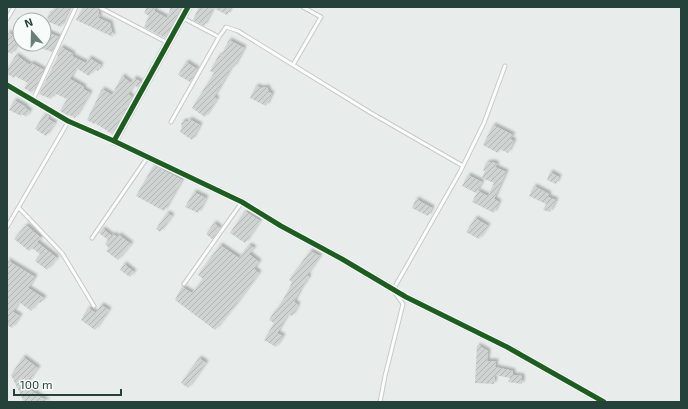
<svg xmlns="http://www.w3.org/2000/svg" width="688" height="409" font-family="'Exo 2',sans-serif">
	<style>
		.building { fill: url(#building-hatch); filter: url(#shadow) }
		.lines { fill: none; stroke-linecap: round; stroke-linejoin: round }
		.service-casing { stroke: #c5cac8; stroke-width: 5 }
		.minor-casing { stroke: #c5cac8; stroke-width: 8 }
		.tertiary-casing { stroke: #c5cac8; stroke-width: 9 }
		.service { stroke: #fcfcfc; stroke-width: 3 }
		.minor { stroke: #fcfcfc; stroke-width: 5.5 }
		.tertiary { stroke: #fcfcfc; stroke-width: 7 }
		.cycleway-casing { stroke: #f7fbf9; stroke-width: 8 }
		.cycleway { stroke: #1b5e20; stroke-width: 5 }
	</style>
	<defs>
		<pattern id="building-hatch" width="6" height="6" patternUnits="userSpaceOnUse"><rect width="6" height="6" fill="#cfd4d2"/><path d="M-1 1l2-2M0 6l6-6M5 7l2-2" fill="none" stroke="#b2b7b5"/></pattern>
		<filter id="shadow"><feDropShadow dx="2.5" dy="-2.5" stdDeviation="1" flood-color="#0004"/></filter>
	</defs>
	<rect width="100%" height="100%" fill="#e8edeb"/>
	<path class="building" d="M 55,7 L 70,7 L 61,27 L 49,22 L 47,17 L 49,14 L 52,13 Z
		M 83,7 L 98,7 L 99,10 L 98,14 L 100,15 L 98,18 L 110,23 L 113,37 L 76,20 Z
		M 147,7 L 156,7 L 154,11 L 167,18 L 171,7 L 181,7 L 165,38 L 144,27 L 149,16 L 144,13 Z
		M 199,7 L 231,7 L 227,15 L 213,8 L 204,26 L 193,20 Z
		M 7,32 L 20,39 L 12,54 L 7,52 Z
		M 47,32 L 59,37 L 52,52 L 41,48 L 42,44 L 44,44 L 44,40 Z
		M 229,40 L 244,48 L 234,67 L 232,66 L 214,97 L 217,99 L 205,117 L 192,108 L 214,73 L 210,71 L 219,55 L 221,56 Z
		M 61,47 L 73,54 L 72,56 L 86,63 L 89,58 L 101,65 L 98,71 L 94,69 L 89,76 L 76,68 L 70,79 L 84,87 L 83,89 L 90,93 L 75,118 L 69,115 L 68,116 L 60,111 L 67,99 L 54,93 L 51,99 L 39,94 L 58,56 L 57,54 Z
		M 16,55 L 30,65 L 31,63 L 44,70 L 32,93 L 24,88 L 28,83 L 15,76 L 14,78 L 7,74 L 7,69 Z
		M 186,62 L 197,69 L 190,82 L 178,75 Z
		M 122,76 L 131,83 L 134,78 L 141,82 L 138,88 L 134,85 L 128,94 L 132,97 L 112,134 L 95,123 L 94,124 L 87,120 L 102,89 L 112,95 Z
		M 256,86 L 261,88 L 267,87 L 269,92 L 272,94 L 266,106 L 250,98 Z
		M 14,100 L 26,107 L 25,108 L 30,111 L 26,117 L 22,114 L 21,116 L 9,110 Z
		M 45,113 L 49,116 L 48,119 L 55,123 L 46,136 L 35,129 Z
		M 189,119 L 200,125 L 192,140 L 180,132 L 182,128 L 181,123 L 184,121 L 188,122 Z
		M 493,125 L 513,135 L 510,139 L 514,141 L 508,153 L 500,149 L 498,153 L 483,145 Z
		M 492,162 L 497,164 L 495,167 L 506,172 L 494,199 L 499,202 L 494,213 L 472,202 L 478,191 L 488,196 L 494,183 L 482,178 L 485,171 L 483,170 L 486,163 Z
		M 154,165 L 182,180 L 164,211 L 136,196 Z
		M 550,172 L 559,177 L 556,184 L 547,180 Z
		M 468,175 L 482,182 L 476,193 L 462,186 Z
		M 534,186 L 549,194 L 548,197 L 556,200 L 550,212 L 543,210 L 546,204 L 529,196 Z
		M 194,192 L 206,198 L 198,213 L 185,207 Z
		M 416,199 L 432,208 L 428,216 L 412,208 Z
		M 245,211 L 260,221 L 245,243 L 230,233 Z
		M 167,213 L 172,216 L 160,232 L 156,229 Z
		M 475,218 L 488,226 L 479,239 L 466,232 Z
		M 214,223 L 220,228 L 212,239 L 206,234 Z
		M 26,225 L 41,238 L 37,242 L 57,258 L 47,270 L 35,261 L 40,254 L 32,248 L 29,251 L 14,239 Z
		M 103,229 L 112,236 L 113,234 L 117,237 L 119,235 L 131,244 L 118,260 L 106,251 L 109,248 L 105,244 L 108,240 L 99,233 Z
		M 220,245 L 239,258 L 249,245 L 254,248 L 249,254 L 259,262 L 254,269 L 259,273 L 237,303 L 215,330 L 175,300 L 182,287 L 192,293 L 203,279 L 198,275 Z
		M 310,251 L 320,256 L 307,275 L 309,277 L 300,290 L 294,302 L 298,305 L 292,316 L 288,314 L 277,333 L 283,336 L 276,347 L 264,340 L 274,323 L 269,320 L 274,312 L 275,312 L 286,295 L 292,282 L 289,280 Z
		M 7,260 L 35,277 L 28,288 L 44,298 L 40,303 L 38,301 L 31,311 L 19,302 L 13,312 L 20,316 L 12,328 L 7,325 Z
		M 124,264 L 134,272 L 130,277 L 120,270 Z
		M 101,305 L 109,310 L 95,330 L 81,320 L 88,308 L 96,313 Z
		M 477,345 L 488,351 L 487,361 L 496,361 L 495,367 L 513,371 L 513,375 L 522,376 L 522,384 L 508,382 L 510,378 L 495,375 L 494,384 L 475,383 Z
		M 23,357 L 38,368 L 25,386 L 48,402 L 24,402 L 11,375 Z
		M 199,358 L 206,363 L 188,388 L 181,383 Z"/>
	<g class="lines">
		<defs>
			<path id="service" d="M 101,8 L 168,43
				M 183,18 L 219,37 L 226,27 L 238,31 L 371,113 L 463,166
				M 7,19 L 14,7
				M 293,65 L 321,17 L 303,7
				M 33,100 L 76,7
				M 171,122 L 219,37
				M 19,208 L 62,253 L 94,306
				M 7,227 L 68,122
				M 92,238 L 147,158
				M 184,284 L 242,202
				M 380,402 L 385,376 L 403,304 L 393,290 L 460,172 L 484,123 L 505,66"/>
			<path id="minor" d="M 7,85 L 68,121 L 114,141 L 242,202 L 281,226 L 342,259 L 406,297 L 507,347 L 604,402"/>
			<path id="tertiary" d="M 114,141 L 188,7"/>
		</defs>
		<use href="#service" class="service-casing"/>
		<use href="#minor" class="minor-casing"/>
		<use href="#tertiary" class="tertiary-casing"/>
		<use href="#service" class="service"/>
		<use href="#minor" class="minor"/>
		<use href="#tertiary" class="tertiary"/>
		<defs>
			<path id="cycleway" d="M 7,85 L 68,121 L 114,141 L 242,202 L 281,226 L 342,259 L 406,297 L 507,347 L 604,402
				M 114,141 L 188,7"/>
		</defs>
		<use href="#cycleway" class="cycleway-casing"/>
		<use href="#cycleway" class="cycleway"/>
	</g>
	<rect width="688" height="409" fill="none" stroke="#24423a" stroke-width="16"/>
	<g transform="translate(32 32) rotate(340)"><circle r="19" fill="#f7fbf9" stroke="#a3b1ad"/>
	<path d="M0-3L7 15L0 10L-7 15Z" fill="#697e78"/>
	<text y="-6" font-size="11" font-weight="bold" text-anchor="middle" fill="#24423a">N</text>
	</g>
	<path d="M14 389v6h107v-6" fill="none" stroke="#24423a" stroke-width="2"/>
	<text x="20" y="389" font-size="12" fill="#24423a" stroke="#f7fbf9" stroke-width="3" paint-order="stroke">100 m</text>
</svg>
